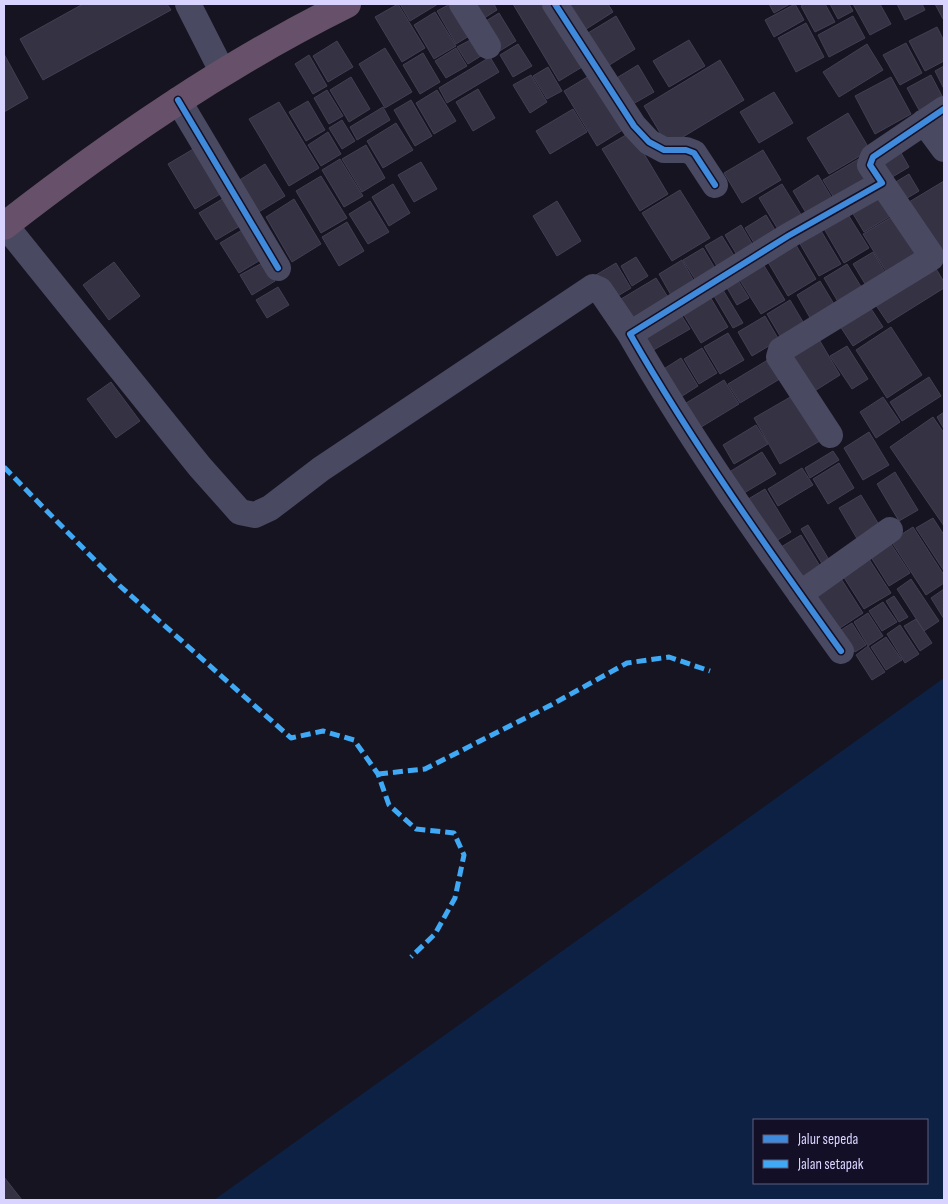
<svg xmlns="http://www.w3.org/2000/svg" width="948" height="1204" font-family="'Sofia Sans Condensed',sans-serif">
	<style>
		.water { fill: #0d2144; fill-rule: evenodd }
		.building { fill: #343243; stroke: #433f54 }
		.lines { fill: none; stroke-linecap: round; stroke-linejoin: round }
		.minor { stroke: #4a4962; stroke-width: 26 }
		.highway { stroke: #67516a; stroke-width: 28 }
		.quiet { stroke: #3fa9f5; stroke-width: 5; stroke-dasharray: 10 5; stroke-linecap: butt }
		.cycleway-casing { stroke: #130f26; stroke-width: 9 }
		.cycleway { stroke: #408adc; stroke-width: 6 }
	</style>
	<rect width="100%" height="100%" fill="#161421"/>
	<path class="water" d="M 944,678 L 944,1200 L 214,1200 ZM 754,1120 L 927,1120 L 927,1183 L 754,1183 Z"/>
	<path class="building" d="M 83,4 L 167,4 L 171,10 L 43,80 L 20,39 Z
		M 398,4 L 425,48 L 402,62 L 375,17 Z
		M 400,4 L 438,4 L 410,21 Z
		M 450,4 L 474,33 L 456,44 L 437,11 Z
		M 468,4 L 494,4 L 497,10 L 478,22 Z
		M 513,4 L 551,4 L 587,64 L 559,81 Z
		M 562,4 L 608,4 L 613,12 L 580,33 Z
		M 769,4 L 790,4 L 774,13 Z
		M 795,4 L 804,20 L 774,37 L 765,20 Z
		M 805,4 L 825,4 L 835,22 L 815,32 L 801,6 Z
		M 830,4 L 849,4 L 853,11 L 838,19 Z
		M 853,4 L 880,4 L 891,24 L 870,35 Z
		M 897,4 L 922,4 L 925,10 L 905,20 Z
		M 935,4 L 944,4 L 944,18 L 943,19 Z
		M 435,12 L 456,46 L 434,59 L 414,25 Z
		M 499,13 L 516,41 L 498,52 L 481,24 Z
		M 616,16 L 635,49 L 603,69 L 583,36 Z
		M 853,16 L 865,38 L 829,57 L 818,35 Z
		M 806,23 L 824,57 L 796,72 L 778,38 Z
		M 937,27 L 944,41 L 944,61 L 925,71 L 909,41 Z
		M 474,38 L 484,54 L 468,64 L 457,47 Z
		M 689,40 L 705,66 L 669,87 L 653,61 Z
		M 337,41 L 353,67 L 328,82 L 313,56 Z
		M 906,43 L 922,73 L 900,85 L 883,55 Z
		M 518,44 L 532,66 L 513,77 L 500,55 Z
		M 867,44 L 883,70 L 839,97 L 823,72 Z
		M 385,48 L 412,92 L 385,108 L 359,64 Z
		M 456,48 L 467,66 L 446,78 L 435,61 Z
		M 423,53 L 440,82 L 420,94 L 403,65 Z
		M 4,54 L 28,98 L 4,112 Z
		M 309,55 L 327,86 L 313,94 L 295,64 Z
		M 490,57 L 499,72 L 447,103 L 439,88 Z
		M 720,60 L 744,100 L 668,146 L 644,106 Z
		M 638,65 L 654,92 L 626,108 L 610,82 Z
		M 944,66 L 944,89 L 935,71 Z
		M 548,67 L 562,91 L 547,99 L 533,76 Z
		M 594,73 L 626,128 L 597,146 L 564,91 Z
		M 531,75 L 547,102 L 530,113 L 513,85 Z
		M 931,75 L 943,98 L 919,110 L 907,88 Z
		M 351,77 L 370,109 L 349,122 L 330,90 Z
		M 891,77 L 911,114 L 875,134 L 855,96 Z
		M 478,89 L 495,118 L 473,131 L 456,102 Z
		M 327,90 L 343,116 L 329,124 L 314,98 Z
		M 437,90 L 456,121 L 434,134 L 416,103 Z
		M 774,92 L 793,123 L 759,143 L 740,112 Z
		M 411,100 L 432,136 L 415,146 L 394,110 Z
		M 308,101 L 325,130 L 306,141 L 289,112 Z
		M 279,102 L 319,168 L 289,186 L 249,119 Z
		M 383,107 L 390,120 L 357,140 L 350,127 Z
		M 573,109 L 587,132 L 550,154 L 536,131 Z
		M 848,113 L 870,150 L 829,174 L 807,138 Z
		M 342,120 L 355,141 L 342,149 L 329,128 Z
		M 396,123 L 413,150 L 383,168 L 367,141 Z
		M 328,132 L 341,154 L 321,166 L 308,145 Z
		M 631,132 L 668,194 L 640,211 L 602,149 Z
		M 366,145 L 385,178 L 362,192 L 342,159 Z
		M 195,148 L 222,193 L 195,209 L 168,164 Z
		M 763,150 L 781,180 L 742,203 L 724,173 Z
		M 900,151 L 909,167 L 884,182 L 874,166 Z
		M 862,157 L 878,182 L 839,206 L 823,180 Z
		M 340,159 L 363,196 L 344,207 L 322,170 Z
		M 421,162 L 437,189 L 414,202 L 398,175 Z
		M 265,164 L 285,196 L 257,213 L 238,181 Z
		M 909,174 L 919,191 L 904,200 L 894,183 Z
		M 818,175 L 835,203 L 809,218 L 793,191 Z
		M 321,176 L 347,218 L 321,233 L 296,191 Z
		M 944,181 L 944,258 L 938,262 L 904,205 Z
		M 393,184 L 410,213 L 389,226 L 372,197 Z
		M 782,184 L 805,221 L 782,236 L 759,198 Z
		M 680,190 L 710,238 L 672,261 L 642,213 Z
		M 885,192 L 897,212 L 864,232 L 852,212 Z
		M 229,195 L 245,223 L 216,240 L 199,213 Z
		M 294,199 L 321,244 L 292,262 L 266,217 Z
		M 370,201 L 389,232 L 368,244 L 349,214 Z
		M 557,201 L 581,241 L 557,256 L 533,216 Z
		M 900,212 L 928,259 L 892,281 L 863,234 Z
		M 847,213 L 869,248 L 844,263 L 823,227 Z
		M 766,215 L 778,235 L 757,248 L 745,228 Z
		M 347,222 L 364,251 L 339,266 L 322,237 Z
		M 817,224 L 841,264 L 819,276 L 796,237 Z
		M 741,225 L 757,252 L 741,262 L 725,235 Z
		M 244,229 L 262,259 L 239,273 L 220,243 Z
		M 722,236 L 738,262 L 721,273 L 705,246 Z
		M 793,240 L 816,279 L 788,296 L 765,257 Z
		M 703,248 L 719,275 L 700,287 L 683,260 Z
		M 873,252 L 890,281 L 870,292 L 853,264 Z
		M 636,257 L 648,276 L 632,286 L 621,266 Z
		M 760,259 L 785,300 L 761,314 L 736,274 Z
		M 682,260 L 699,290 L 676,304 L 659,274 Z
		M 114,262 L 140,296 L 109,320 L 83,285 Z
		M 264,262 L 275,281 L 252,295 L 240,275 Z
		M 932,262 L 944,282 L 944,288 L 888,323 L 873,301 Z
		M 616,263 L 631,288 L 611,300 L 596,275 Z
		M 847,264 L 865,293 L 841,307 L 824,278 Z
		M 734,274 L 749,298 L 737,305 L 723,281 Z
		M 656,278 L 671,302 L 636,323 L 621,299 Z
		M 820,281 L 837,309 L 813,323 L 797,295 Z
		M 720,285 L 743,323 L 733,328 L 711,291 Z
		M 278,287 L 289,305 L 267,318 L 256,300 Z
		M 706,290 L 728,327 L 701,343 L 679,307 Z
		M 790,300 L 806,327 L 783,341 L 767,314 Z
		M 868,304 L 883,327 L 853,346 L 838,323 Z
		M 678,310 L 690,329 L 650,352 L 639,334 Z
		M 765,316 L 779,340 L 752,356 L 738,332 Z
		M 891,327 L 922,375 L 887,398 L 856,350 Z
		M 728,333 L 744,360 L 720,374 L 704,347 Z
		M 817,336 L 840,375 L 813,392 L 789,353 Z
		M 847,346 L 868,379 L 852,389 L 830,356 Z
		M 702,348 L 717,373 L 699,384 L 684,359 Z
		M 681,358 L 698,386 L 676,400 L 659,372 Z
		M 771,358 L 783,377 L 740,403 L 728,384 Z
		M 929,377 L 941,396 L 902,421 L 890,402 Z
		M 724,380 L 739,404 L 693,432 L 678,408 Z
		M 111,382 L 140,421 L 116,438 L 87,399 Z
		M 799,392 L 825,438 L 780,464 L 754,418 Z
		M 883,397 L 900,422 L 876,438 L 860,412 Z
		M 944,412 L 944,429 L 937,417 Z
		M 933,417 L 944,433 L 944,526 L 890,447 Z
		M 756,425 L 768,444 L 734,464 L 723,445 Z
		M 869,432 L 889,465 L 863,480 L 844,448 Z
		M 833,451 L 839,460 L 810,478 L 805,468 Z
		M 762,452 L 776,474 L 739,496 L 726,474 Z
		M 839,463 L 854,488 L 828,504 L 813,479 Z
		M 802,468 L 813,485 L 778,506 L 768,489 Z
		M 895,472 L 918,510 L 899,521 L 877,484 Z
		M 765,489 L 791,532 L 771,544 L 745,501 Z
		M 861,495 L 881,528 L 859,542 L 839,508 Z
		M 933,518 L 944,535 L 944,571 L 916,528 Z
		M 808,525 L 831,563 L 824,567 L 801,529 Z
		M 913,527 L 944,575 L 944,583 L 926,595 L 891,541 Z
		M 801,535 L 820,566 L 799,578 L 781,547 Z
		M 889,541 L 910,573 L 889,586 L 869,554 Z
		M 869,559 L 891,593 L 864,609 L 843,576 Z
		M 840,577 L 863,613 L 837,630 L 814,594 Z
		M 911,579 L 939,621 L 924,631 L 897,589 Z
		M 944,589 L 944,619 L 931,598 Z
		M 894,596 L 908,617 L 899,622 L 886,601 Z
		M 883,602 L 897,622 L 882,631 L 869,611 Z
		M 868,613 L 883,636 L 868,646 L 854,622 Z
		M 916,619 L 932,643 L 920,651 L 904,626 Z
		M 852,623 L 866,645 L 855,652 L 841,630 Z
		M 900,625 L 919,654 L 905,663 L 887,634 Z
		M 886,637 L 902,660 L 886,670 L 871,647 Z
		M 868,646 L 885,672 L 872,680 L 856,655 Z
		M 4,1177 L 22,1200 L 4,1200 Z"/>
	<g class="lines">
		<path class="minor" d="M 188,4 L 223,73
			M 462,4 L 488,46
			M 555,4 L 634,126 L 649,142 L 664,150 L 686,150 L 694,153 L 715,185
			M 178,100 L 278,268
			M 924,122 L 944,149
			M 5,225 L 200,467 L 240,512 L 255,515 L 270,508 L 321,469 L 593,287 L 600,290 L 630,334
			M 830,435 L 779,357 L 781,350 L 931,258 L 931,255 L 882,183
			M 800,594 L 890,530
			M 841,651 C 767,548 693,444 630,334 L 788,236 L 882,183 L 870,165 L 873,157 L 944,109"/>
		<path class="highway" d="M 4,226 C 112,142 224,65 347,4"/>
		<path class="quiet" d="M 4,467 L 120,586 L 291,738 L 323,731 L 354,740 L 378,774 L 389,805 L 416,829 L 454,833 L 464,855 L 455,898 L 435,934 L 411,957
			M 378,774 L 425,769 L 551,705 L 627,663 L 669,657 L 710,671"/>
		<defs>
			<path id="cycleway" d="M 555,4 L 634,126 L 649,142 L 664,150 L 686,150 L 694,153 L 715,185
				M 178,100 L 278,268
				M 841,651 C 767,548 693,444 630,334 L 788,236 L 882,183 L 870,165 L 873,157 L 944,109"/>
		</defs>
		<use href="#cycleway" class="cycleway-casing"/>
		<use href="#cycleway" class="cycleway"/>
	</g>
	<rect width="948" height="1204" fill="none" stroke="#d9d4ff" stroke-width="10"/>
	<rect x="753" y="1119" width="175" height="65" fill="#130f26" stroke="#625e7d"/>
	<rect x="763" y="1135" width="25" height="8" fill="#408adc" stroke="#625e7d"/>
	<text x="798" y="1144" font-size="15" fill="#d9d4ff">Jalur sepeda</text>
	<rect x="763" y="1160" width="25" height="8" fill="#3fa9f5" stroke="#625e7d"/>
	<text x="798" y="1169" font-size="15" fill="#d9d4ff">Jalan setapak</text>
</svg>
